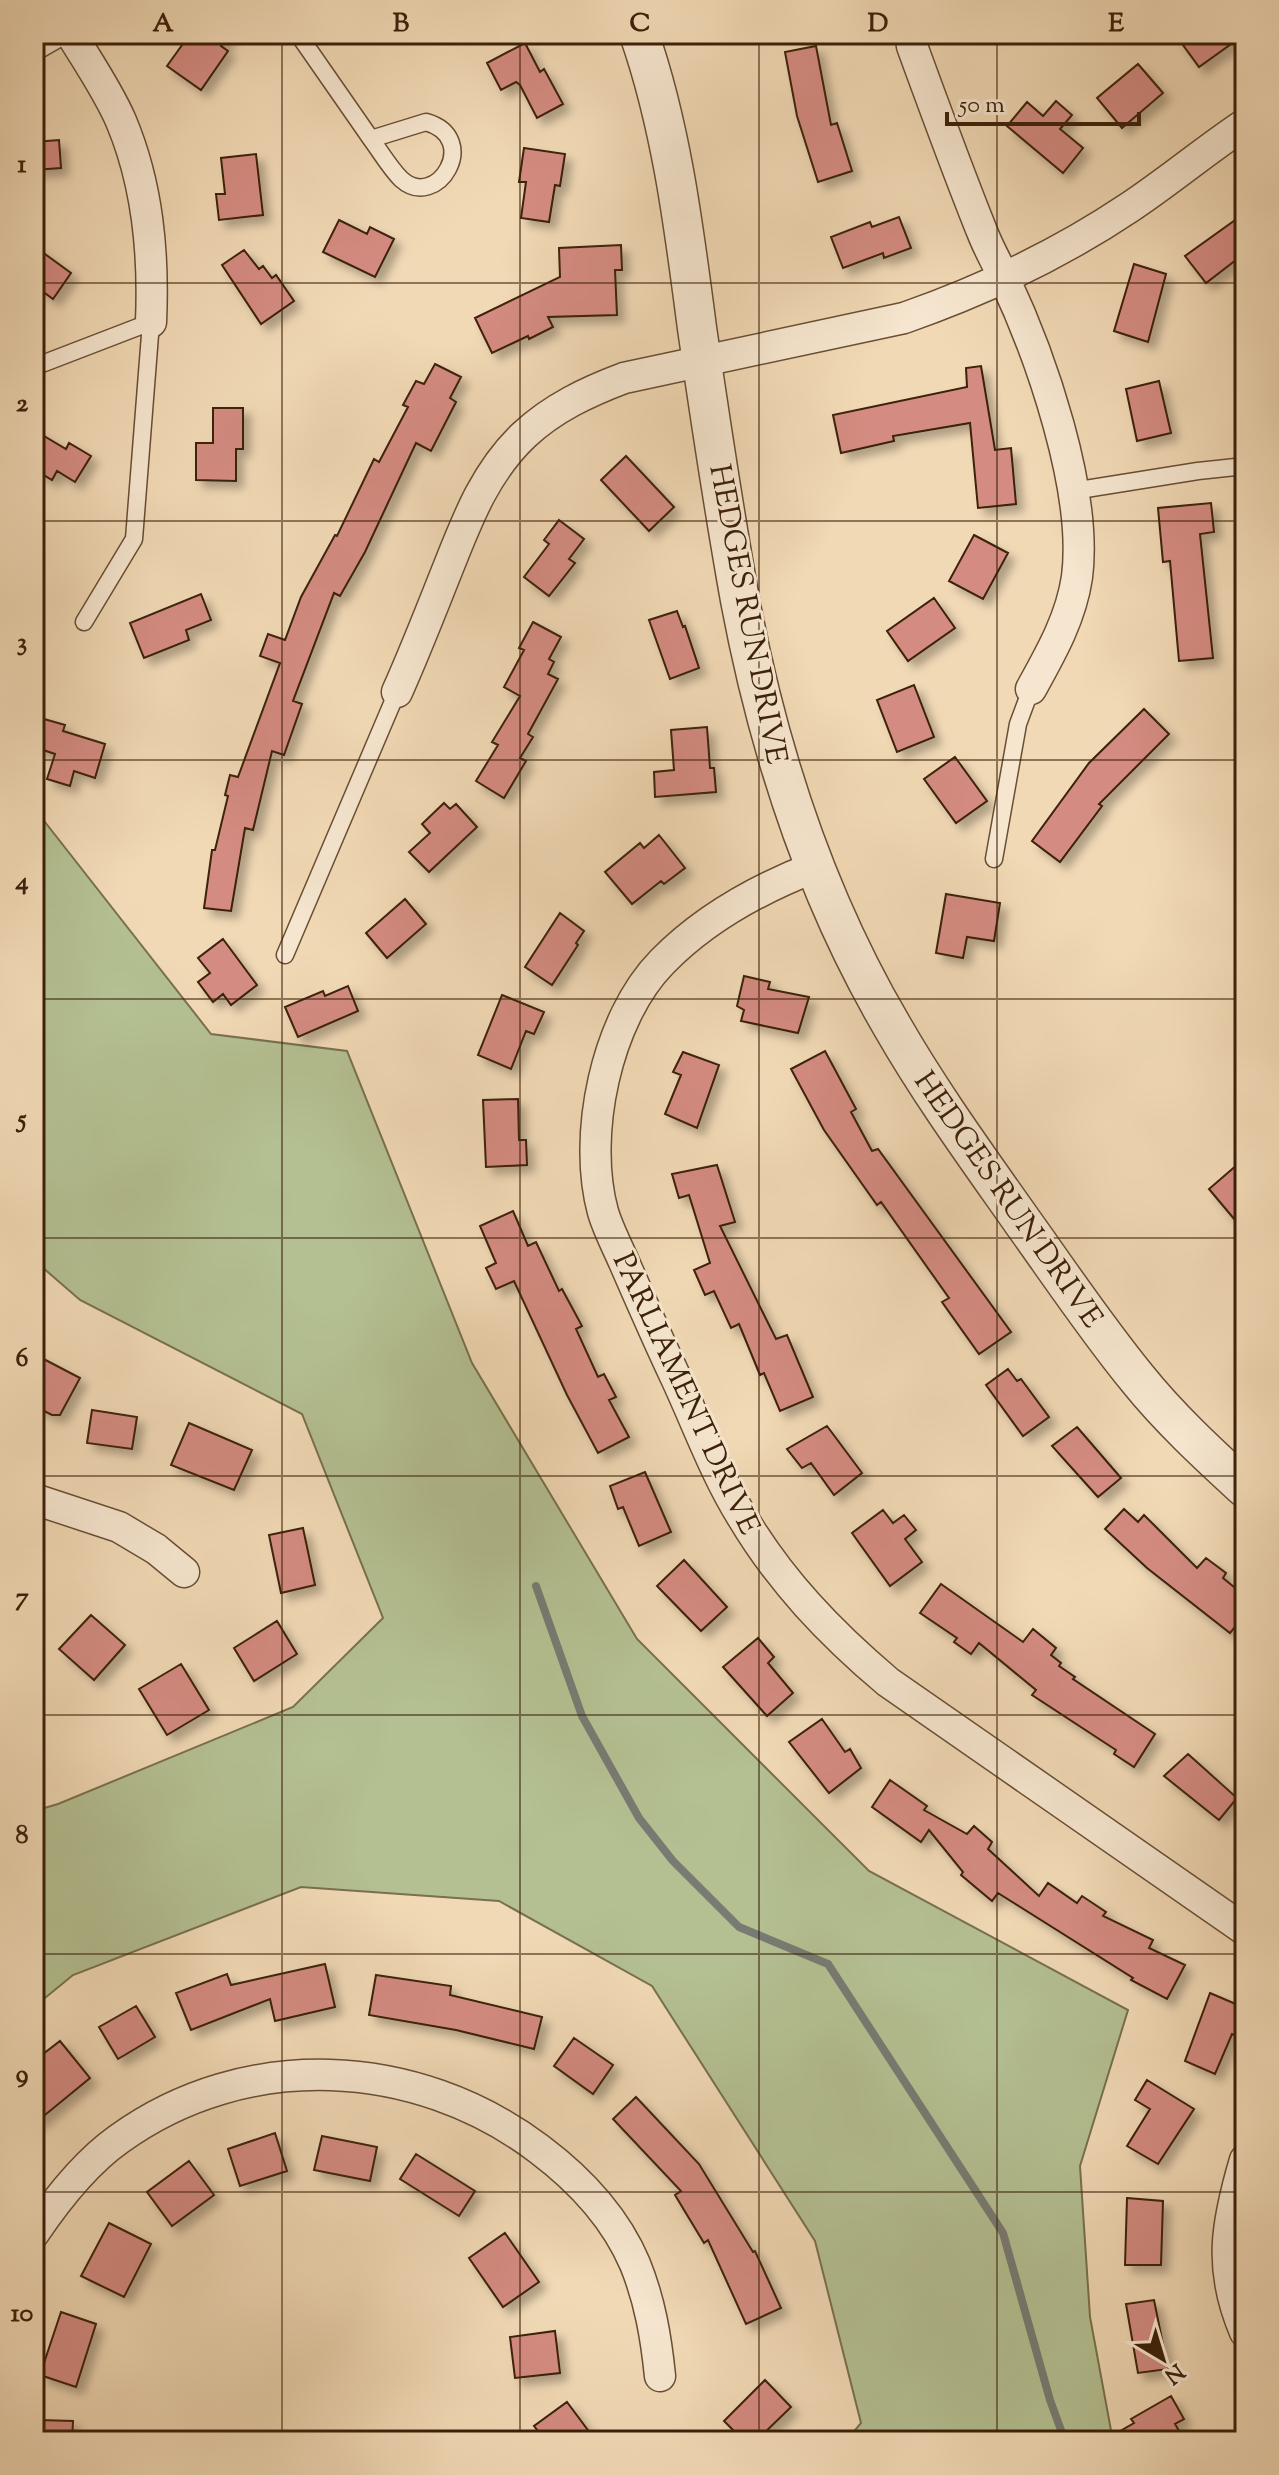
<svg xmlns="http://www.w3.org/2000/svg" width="1279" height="2475" font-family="'Sorts Mill Goudy',serif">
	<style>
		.green { fill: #b4c092; stroke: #78704e; stroke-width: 2 }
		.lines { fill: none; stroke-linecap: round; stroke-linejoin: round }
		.stream { stroke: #787b73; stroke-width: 8 }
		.building { fill: #d48b81; stroke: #3c2009; stroke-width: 2; filter: url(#shadow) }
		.service-casing { stroke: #694e34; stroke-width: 19 }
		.minor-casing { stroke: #694e34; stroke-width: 33 }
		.tertiary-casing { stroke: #694e34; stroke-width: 41 }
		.service { stroke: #f6e6cf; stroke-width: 16 }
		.minor { stroke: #f6e6cf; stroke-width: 30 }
		.tertiary { stroke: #f6e6cf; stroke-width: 38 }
		.grid { fill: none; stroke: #3c2009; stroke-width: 2; stroke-opacity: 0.55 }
		.labels { text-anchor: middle; stroke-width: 6; stroke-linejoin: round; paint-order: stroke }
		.street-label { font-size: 30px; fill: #3c2009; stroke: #f6e6cf }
		.neatline { fill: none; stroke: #3c2009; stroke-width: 3 }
		.grid-label { font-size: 26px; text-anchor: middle; font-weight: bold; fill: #3c2009 }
	</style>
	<defs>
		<filter id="shadow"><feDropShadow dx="7" dy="7" stdDeviation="4" flood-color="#0004"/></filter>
	</defs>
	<rect width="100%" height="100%" fill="#f1d9b5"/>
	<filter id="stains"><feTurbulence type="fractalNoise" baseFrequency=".0025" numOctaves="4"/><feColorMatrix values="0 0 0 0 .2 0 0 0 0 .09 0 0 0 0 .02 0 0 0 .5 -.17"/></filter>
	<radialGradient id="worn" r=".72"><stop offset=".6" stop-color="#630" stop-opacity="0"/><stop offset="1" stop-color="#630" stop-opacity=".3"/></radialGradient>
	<path class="green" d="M 34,808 L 211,1034 L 347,1051 L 472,1363 L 637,1639 L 869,1871 L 1128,2010 L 1080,2166 L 1090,2317 L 1113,2441 L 846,2441 L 861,2423 L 815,2241 L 652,1986 L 499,1901 L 301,1887 L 73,1975 L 34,2007 L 34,1811 L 58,1804 L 293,1707 L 383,1618 L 302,1414 L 80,1300 L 34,1260 Z"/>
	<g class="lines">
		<path class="stream" d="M 536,1586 L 582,1716 L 639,1818 L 673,1861 L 739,1927 L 828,1964 L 1003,2233 L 1050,2400 L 1065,2441"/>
	</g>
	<path class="building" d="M 190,34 L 230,34 L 221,46 L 228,51 L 201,90 L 167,66 Z
		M 1175,34 L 1245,34 L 1199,67 Z
		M 525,43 L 540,72 L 544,69 L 563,104 L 537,118 L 520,85 L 516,82 L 501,90 L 487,63 Z
		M 816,46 L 831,125 L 837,123 L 852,171 L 818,182 L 797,116 L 785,52 Z
		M 1138,64 L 1163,93 L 1122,128 L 1097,98 Z
		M 1056,101 L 1072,115 L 1060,129 L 1083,148 L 1063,173 L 1007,126 L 1027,102 L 1043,116 Z
		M 59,140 L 61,168 L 34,170 L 34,142 Z
		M 524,148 L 565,154 L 560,186 L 555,185 L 549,222 L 521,218 L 526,182 L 519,182 Z
		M 256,154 L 263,215 L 219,220 L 216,194 L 225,194 L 221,158 Z
		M 1245,213 L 1245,253 L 1206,283 L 1185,256 Z
		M 899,217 L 911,248 L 884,258 L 883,253 L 843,268 L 831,237 L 870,222 L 872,227 Z
		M 339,220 L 367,234 L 370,227 L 394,239 L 375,277 L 323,252 Z
		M 621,245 L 622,270 L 615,270 L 617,315 L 548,317 L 553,327 L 529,339 L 528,336 L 492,353 L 475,318 L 560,277 L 559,248 Z
		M 34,246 L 71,273 L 53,299 L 34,285 Z
		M 244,250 L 259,269 L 263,266 L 272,278 L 276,275 L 294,301 L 261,324 L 222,265 Z
		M 1134,264 L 1166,274 L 1148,342 L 1114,331 Z
		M 435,364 L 461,377 L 450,398 L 456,402 L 431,451 L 416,443 L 365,552 L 340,596 L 334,593 L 293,701 L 302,704 L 284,755 L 272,751 L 253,830 L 245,828 L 231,911 L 204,908 L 212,850 L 215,850 L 228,796 L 225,795 L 230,775 L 238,777 L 280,663 L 260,656 L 268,634 L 285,640 L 301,597 L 335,535 L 337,536 L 374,459 L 379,462 L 408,407 L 403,405 L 416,381 L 424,384 Z
		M 981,366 L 995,450 L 1011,448 L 1016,504 L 978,508 L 970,423 L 893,436 L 894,441 L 841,453 L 833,415 L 967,387 L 966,368 Z
		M 1159,381 L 1171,433 L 1137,441 L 1126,389 Z
		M 213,408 L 243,408 L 243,449 L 236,449 L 236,481 L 196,480 L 196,443 L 213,443 Z
		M 34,430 L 66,449 L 69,443 L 91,456 L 75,482 L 57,471 L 52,480 L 34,469 Z
		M 626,456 L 674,507 L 649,531 L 601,480 Z
		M 1211,503 L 1214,532 L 1200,534 L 1213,658 L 1179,661 L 1170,561 L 1163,562 L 1158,508 Z
		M 559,520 L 584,539 L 569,559 L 575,563 L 549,596 L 524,577 L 549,544 L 544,540 Z
		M 974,535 L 1008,553 L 983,599 L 949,581 Z
		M 201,594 L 211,620 L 186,630 L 189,640 L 144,658 L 130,623 Z
		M 934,598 L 955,628 L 908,661 L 887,631 Z
		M 677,611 L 683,627 L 685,626 L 699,668 L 670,679 L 649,620 Z
		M 533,622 L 561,637 L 549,659 L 554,662 L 548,674 L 558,679 L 528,734 L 533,737 L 520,758 L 526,761 L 504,798 L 476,781 L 498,745 L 492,742 L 520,696 L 504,687 L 524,650 L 519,648 Z
		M 914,685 L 934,737 L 897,752 L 877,700 Z
		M 1144,709 L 1169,734 L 1099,804 L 1102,806 L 1060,862 L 1032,841 L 1089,763 Z
		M 37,717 L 65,725 L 63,731 L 105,744 L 95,778 L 74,771 L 70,786 L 47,779 L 55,754 L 34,747 L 34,728 Z
		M 707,727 L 710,768 L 714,768 L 716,792 L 655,797 L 654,772 L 674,770 L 671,730 Z
		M 955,757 L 987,801 L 956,823 L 924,779 Z
		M 444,803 L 450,809 L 456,804 L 477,827 L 429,872 L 409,852 L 430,833 L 422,824 Z
		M 659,835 L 685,868 L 664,884 L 661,881 L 632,904 L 605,872 L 640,843 L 644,848 Z
		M 946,894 L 1000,903 L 994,941 L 967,937 L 963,958 L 936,953 Z
		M 405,899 L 426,924 L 387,958 L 366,933 Z
		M 560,913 L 584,931 L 576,943 L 578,945 L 552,985 L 525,967 Z
		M 223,939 L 257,985 L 231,1005 L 223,994 L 213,1002 L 198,982 L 210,973 L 198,958 Z
		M 744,976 L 770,982 L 768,989 L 809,997 L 798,1033 L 741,1021 L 744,1010 L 737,1006 Z
		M 348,986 L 358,1011 L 298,1037 L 285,1007 L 323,991 L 325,996 Z
		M 502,995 L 544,1012 L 534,1034 L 526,1031 L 511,1069 L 478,1055 Z
		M 825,1051 L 856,1109 L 851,1112 L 872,1151 L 878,1149 L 1011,1332 L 979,1354 L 942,1302 L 949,1298 L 881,1202 L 877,1205 L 824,1130 L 791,1069 Z
		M 683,1052 L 719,1065 L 697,1128 L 665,1114 L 681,1075 L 673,1072 Z
		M 518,1099 L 519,1140 L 526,1140 L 527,1165 L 486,1167 L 483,1100 Z
		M 1245,1158 L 1245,1232 L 1209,1189 Z
		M 717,1165 L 735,1222 L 720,1226 L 776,1339 L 787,1335 L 813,1397 L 780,1411 L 764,1373 L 760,1375 L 739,1324 L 731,1328 L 714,1291 L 705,1295 L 694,1270 L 710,1263 L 689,1195 L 679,1198 L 672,1174 Z
		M 513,1211 L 528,1246 L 536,1242 L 559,1291 L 562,1289 L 582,1326 L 576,1329 L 598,1377 L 604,1374 L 616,1397 L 609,1400 L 629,1437 L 598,1453 L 567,1395 L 514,1281 L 496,1289 L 486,1268 L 496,1263 L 480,1226 Z
		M 34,1354 L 80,1378 L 60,1415 L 52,1415 L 34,1406 Z
		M 1008,1369 L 1017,1381 L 1021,1379 L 1049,1417 L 1023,1436 L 986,1385 Z
		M 92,1410 L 137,1417 L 132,1449 L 87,1443 Z
		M 189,1423 L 252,1450 L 234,1490 L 171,1465 Z
		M 827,1426 L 862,1473 L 834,1495 L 811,1463 L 802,1468 L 787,1449 Z
		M 1077,1427 L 1121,1478 L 1098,1497 L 1052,1446 Z
		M 645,1472 L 671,1532 L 639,1546 L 623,1507 L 618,1509 L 610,1486 Z
		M 1124,1509 L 1138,1522 L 1144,1515 L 1197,1568 L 1206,1558 L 1226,1573 L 1223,1578 L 1245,1596 L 1245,1614 L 1230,1633 L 1147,1568 L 1105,1529 Z
		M 883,1510 L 893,1523 L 904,1515 L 916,1530 L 905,1539 L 922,1562 L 890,1586 L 852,1533 Z
		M 303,1528 L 315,1585 L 281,1593 L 269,1535 Z
		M 684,1560 L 727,1607 L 701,1631 L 657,1586 Z
		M 941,1584 L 1023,1642 L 1033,1629 L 1056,1648 L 1051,1655 L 1061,1663 L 1059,1666 L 1075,1677 L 1073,1679 L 1155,1734 L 1134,1767 L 1114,1754 L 1116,1750 L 1032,1695 L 1036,1690 L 979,1643 L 971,1654 L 954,1642 L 957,1638 L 920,1613 Z
		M 91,1615 L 125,1645 L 94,1680 L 59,1649 Z
		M 277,1621 L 297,1654 L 254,1681 L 234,1648 Z
		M 758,1638 L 774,1657 L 768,1663 L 793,1693 L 767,1716 L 723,1667 Z
		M 181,1664 L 209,1710 L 167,1735 L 139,1689 Z
		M 822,1719 L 845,1752 L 850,1749 L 861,1768 L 829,1793 L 789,1742 Z
		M 1188,1754 L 1237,1798 L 1219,1820 L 1164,1776 Z
		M 890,1780 L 927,1806 L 924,1810 L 967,1834 L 974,1826 L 992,1842 L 988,1849 L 1039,1896 L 1048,1883 L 1077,1903 L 1082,1896 L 1106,1912 L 1103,1916 L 1153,1940 L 1149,1948 L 1185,1965 L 1167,1999 L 1131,1980 L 1133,1978 L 998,1893 L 992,1901 L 961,1875 L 963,1872 L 929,1830 L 921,1842 L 872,1807 Z
		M 325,1964 L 335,2007 L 275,2021 L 270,1999 L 191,2030 L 176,1993 L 227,1974 L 231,1985 Z
		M 376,1975 L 451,1986 L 450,1995 L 542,2017 L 534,2049 L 456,2030 L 369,2015 Z
		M 1210,1993 L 1245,2008 L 1245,2039 L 1232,2034 L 1215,2074 L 1185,2061 Z
		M 136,2006 L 155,2037 L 118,2059 L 99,2027 Z
		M 574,2038 L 613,2065 L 593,2094 L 554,2066 Z
		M 60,2041 L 90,2078 L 34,2124 L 34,2061 Z
		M 1147,2080 L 1194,2109 L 1158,2164 L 1127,2146 L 1150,2109 L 1135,2100 Z
		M 636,2097 L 699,2164 L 753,2252 L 755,2251 L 781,2308 L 746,2324 L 708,2240 L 704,2243 L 675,2195 L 681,2191 L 613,2119 Z
		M 275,2133 L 287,2171 L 240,2186 L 228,2149 Z
		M 322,2136 L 377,2147 L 370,2181 L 314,2170 Z
		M 416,2154 L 475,2191 L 459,2216 L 400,2179 Z
		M 189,2161 L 214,2195 L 172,2226 L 147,2192 Z
		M 1127,2198 L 1163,2201 L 1161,2265 L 1125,2265 Z
		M 109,2223 L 151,2244 L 124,2297 L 81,2276 Z
		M 505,2233 L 539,2282 L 503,2307 L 469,2258 Z
		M 1154,2300 L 1168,2369 L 1138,2373 L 1126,2304 Z
		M 61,2312 L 96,2324 L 76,2387 L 40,2375 Z
		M 555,2331 L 560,2373 L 515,2378 L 510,2337 Z
		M 765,2380 L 791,2407 L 756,2441 L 744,2441 L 724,2421 Z
		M 1171,2396 L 1184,2419 L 1175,2424 L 1185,2441 L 1103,2441 L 1134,2423 L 1131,2419 Z
		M 567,2402 L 596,2441 L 546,2441 L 534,2426 Z
		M 39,2420 L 73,2421 L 72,2441 L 38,2441 Z"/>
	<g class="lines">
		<defs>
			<path id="service" d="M 298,34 L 371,139
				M 34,53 L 67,34
				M 426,122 C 482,138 437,212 401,179 C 390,168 380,151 371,139 Z
				M 34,367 L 151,322 L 134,539 L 84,622
				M 1073,491 L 1198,471 L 1245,466
				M 994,859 L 1018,724 L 1031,689
				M 285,955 L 397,692"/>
			<path id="minor" d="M 71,34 C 88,62 108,91 121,121 C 148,185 154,253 151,322
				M 910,34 L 912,46 C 935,109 958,172 983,234 C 989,249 997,263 1004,278 C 1041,356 1088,491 1077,577 C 1071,618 1051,653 1031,689
				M 397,692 C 414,654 429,616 444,578 C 465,526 482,475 524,435 C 553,408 587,392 624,378 L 904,318 C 984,290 1060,254 1130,207 C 1169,181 1206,150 1245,124
				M 815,867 C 758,889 705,918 662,962 C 606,1019 582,1136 603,1212 C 608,1229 617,1246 624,1262 C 641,1301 658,1340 676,1378 C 697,1423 715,1473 741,1515 C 780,1581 830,1633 888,1682 L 1245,1930
				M 34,1499 L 119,1527 L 156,1549 L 184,1572
				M 1245,2160 C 1226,2224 1218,2269 1245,2332
				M 34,2233 C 57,2199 85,2163 119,2139 C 245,2048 416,2056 539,2149 C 579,2179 615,2217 635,2264 C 650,2301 656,2337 660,2376"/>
			<path id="tertiary" d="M 639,34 C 672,129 684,229 697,328 C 710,419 724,510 740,600 C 768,749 815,895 892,1026 C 931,1094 977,1157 1022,1221 C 1060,1274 1096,1328 1137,1378 C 1169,1418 1208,1454 1245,1488"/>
		</defs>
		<use href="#service" class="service-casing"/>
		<use href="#minor" class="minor-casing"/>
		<use href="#tertiary" class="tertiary-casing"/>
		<use href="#service" class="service"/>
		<use href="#minor" class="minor"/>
		<use href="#tertiary" class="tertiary"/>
	</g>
	<path class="grid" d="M 282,34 L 282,2441M 520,34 L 520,2441M 759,34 L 759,2441M 997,34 L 997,2441M 34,283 L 1245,283M 34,521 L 1245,521M 34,760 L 1245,760M 34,999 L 1245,999M 34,1238 L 1245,1238M 34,1476 L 1245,1476M 34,1715 L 1245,1715M 34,1954 L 1245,1954M 34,2192 L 1245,2192"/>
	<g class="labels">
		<g class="street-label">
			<text transform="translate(749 614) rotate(79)" y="10">HEDGES RUN DRIVE</text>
			<text transform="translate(1009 1199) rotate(55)" y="10">HEDGES RUN DRIVE</text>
			<text transform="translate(687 1393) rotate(65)" y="10">PARLIAMENT DRIVE</text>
		</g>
	</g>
	<rect width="1279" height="2475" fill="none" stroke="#f1d9b5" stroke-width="88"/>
	<g transform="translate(1163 2359) rotate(142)" stroke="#f6e6cf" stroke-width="6" paint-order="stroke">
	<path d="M0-6L14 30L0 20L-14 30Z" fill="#3c2009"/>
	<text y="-12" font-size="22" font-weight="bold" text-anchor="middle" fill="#3c2009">N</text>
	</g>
	<path d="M947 112v12h192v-12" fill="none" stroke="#3c2009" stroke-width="4"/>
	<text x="959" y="112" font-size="24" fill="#3c2009" stroke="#f6e6cf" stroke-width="6" paint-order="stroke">50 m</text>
	<rect x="44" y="44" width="1191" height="2387" class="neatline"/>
	<g class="grid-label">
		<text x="163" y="31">A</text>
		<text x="401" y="31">B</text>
		<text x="640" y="31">C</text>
		<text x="878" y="31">D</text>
		<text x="1116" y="31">E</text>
		<text x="22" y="172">1</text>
		<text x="22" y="411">2</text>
		<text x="22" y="650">3</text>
		<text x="22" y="889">4</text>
		<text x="22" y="1127">5</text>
		<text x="22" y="1366">6</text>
		<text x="22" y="1605">7</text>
		<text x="22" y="1843">8</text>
		<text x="22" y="2082">9</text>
		<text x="22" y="2321">10</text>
	</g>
	<rect width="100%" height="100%" filter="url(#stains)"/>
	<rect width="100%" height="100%" fill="url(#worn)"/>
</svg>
